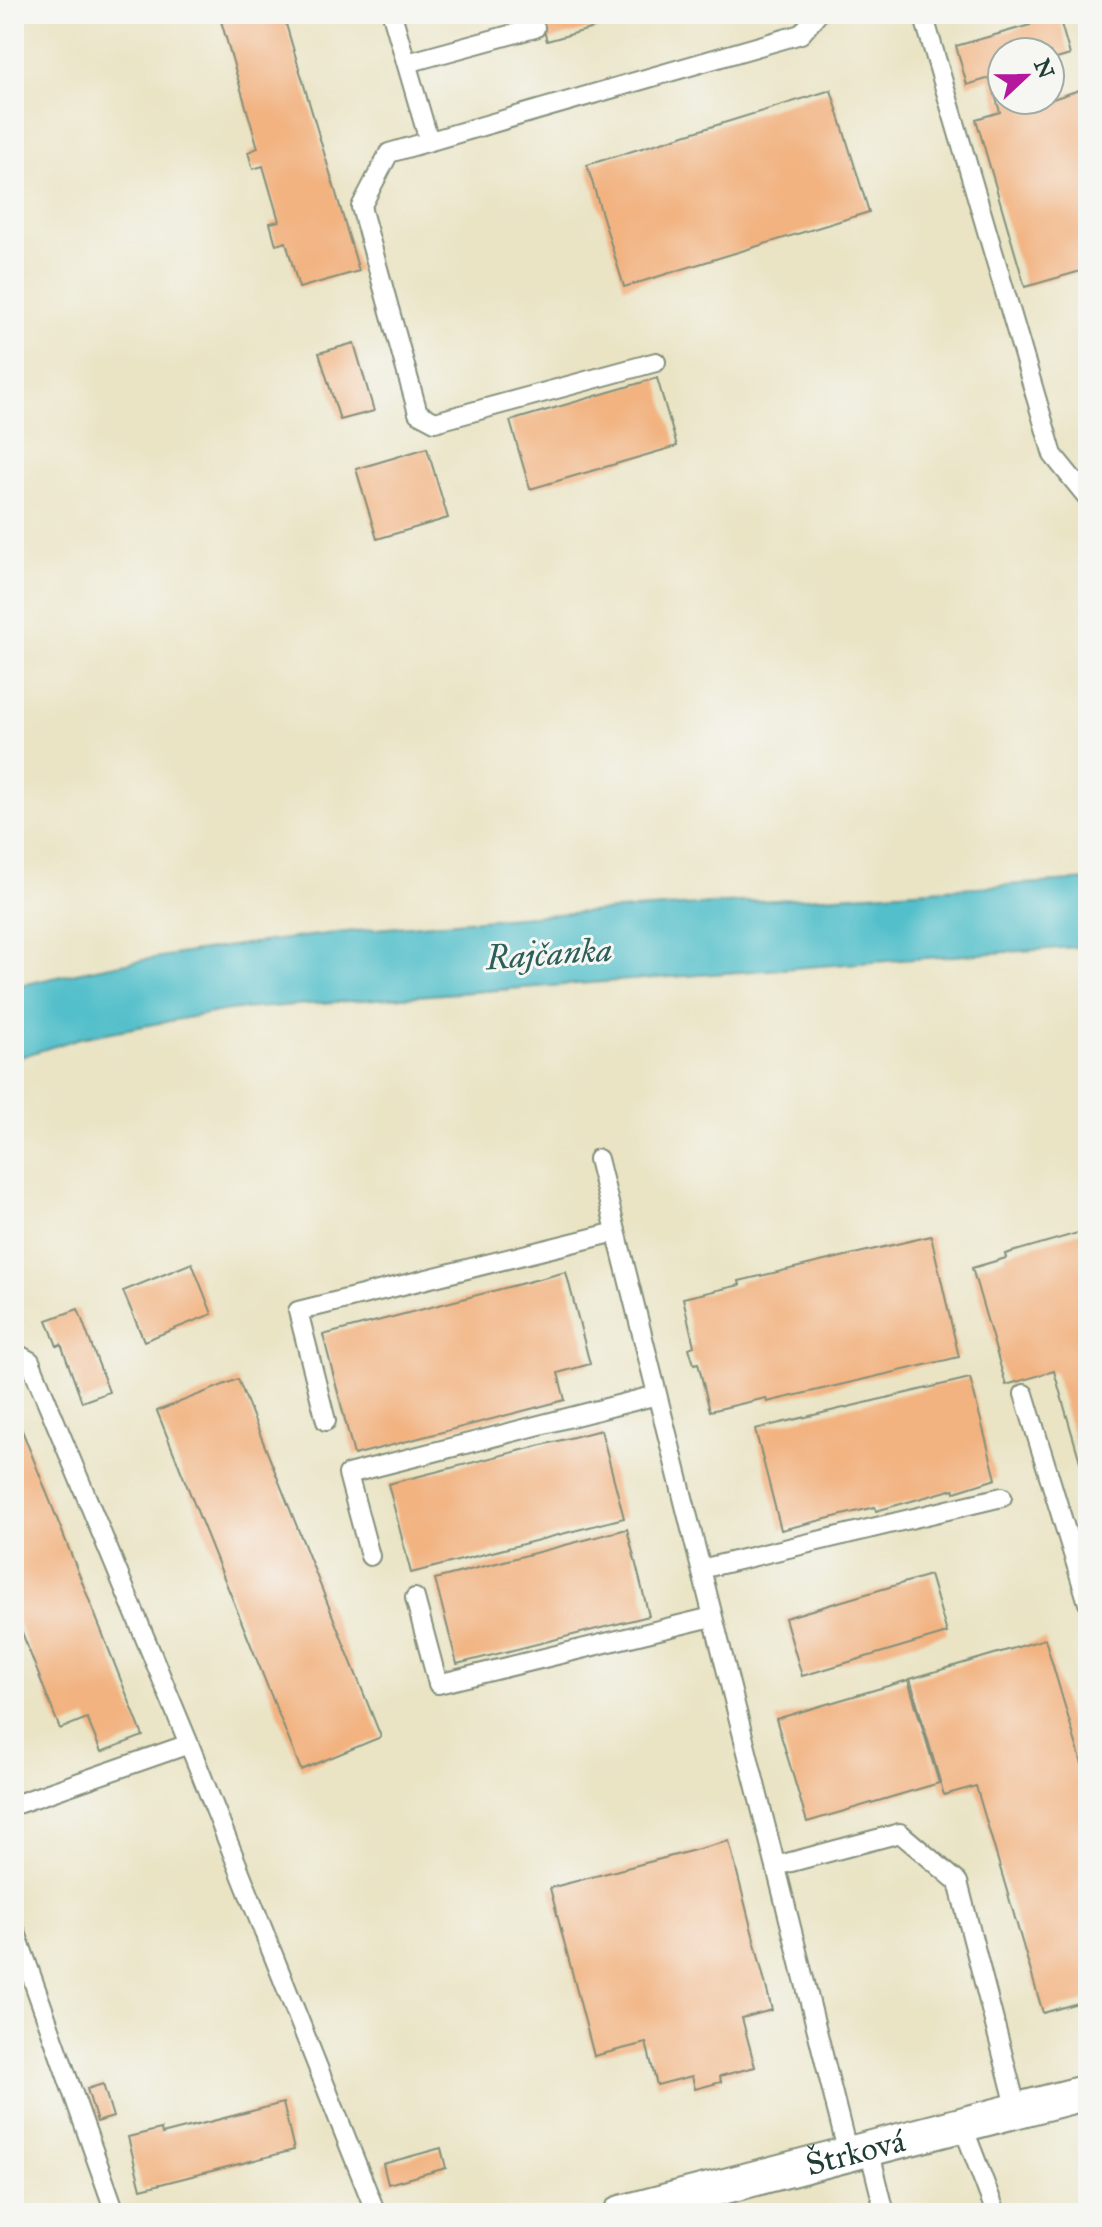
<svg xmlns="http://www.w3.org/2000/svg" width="1102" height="2227" font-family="'IM FELL Great Primer',serif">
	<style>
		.water { fill: #52bfca; stroke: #387e7f; stroke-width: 2 }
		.building { fill: #f2b381 }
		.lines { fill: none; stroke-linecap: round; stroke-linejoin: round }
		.service-casing { stroke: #84907c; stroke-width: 22 }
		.minor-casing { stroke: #84907c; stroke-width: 38 }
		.service { stroke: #fff; stroke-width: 18 }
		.minor { stroke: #fff; stroke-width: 34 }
		.labels { text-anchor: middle; stroke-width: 6; stroke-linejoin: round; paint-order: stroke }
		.street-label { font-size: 32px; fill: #1f3d34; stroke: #f6f6f2 }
		.water-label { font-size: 34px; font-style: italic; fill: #2c5e5a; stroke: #f6f6f2 }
	</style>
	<rect width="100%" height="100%" fill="#f6f6f2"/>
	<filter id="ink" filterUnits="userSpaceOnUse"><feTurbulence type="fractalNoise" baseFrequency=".0125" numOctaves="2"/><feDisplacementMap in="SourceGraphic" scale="16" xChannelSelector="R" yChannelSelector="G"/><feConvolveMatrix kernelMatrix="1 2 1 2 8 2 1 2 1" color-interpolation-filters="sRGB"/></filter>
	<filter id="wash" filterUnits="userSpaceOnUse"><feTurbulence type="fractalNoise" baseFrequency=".006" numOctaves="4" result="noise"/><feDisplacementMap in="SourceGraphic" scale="32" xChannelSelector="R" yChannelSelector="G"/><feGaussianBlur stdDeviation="1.8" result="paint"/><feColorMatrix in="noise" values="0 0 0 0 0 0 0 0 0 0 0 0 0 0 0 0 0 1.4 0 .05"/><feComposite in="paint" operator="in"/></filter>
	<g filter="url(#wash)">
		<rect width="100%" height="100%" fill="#eae4c5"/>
		<path class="water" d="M 1088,880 L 1088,946 L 228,1010 L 80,1038 L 14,1059 L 14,987 C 203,941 395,925 588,912 C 754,900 921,890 1088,880 Z"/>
		<g id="blocks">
			<path class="building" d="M 219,14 L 283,14 L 359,271 L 299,288 L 286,242 L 276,245 L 270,223 L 279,221 L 263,166 L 253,169 L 248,152 L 258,148 Z
				M 539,14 L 625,14 L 626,19 L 547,41 Z
				M 1043,14 L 1045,20 L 1059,17 L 1070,55 L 1050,61 L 1050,52 L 1002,52 L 1002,100 L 1050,100 L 1088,87 L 1088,269 L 1025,287 L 976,119 L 1000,112 L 990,78 L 967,85 L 956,46 L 1030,25 L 1028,17 Z
				M 831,90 L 869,212 L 624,287 L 587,165 Z
				M 354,343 L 374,411 L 340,420 L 319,353 Z
				M 657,378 L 677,446 L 530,489 L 510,421 Z
				M 427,448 L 448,518 L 377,539 L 356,469 Z
				M 1088,1230 L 1088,1485 L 1087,1486 L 1054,1371 L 1006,1385 L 972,1268 L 1006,1258 L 1005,1254 Z
				M 931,1236 L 959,1357 L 767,1402 L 766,1398 L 710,1411 L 698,1363 L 694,1364 L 689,1348 L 694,1346 L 683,1298 L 740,1285 L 739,1281 Z
				M 192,1263 L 212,1314 L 144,1341 L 123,1291 Z
				M 566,1272 L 590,1364 L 558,1373 L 565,1400 L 354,1455 L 323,1335 Z
				M 78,1309 L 109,1392 L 82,1402 L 61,1344 L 57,1346 L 47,1320 Z
				M 970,1378 L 996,1479 L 955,1492 L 954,1489 L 876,1511 L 875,1507 L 781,1530 L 755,1429 Z
				M 238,1379 L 381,1737 L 301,1770 L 157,1411 Z
				M 14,1410 L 143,1736 L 101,1752 L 87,1718 L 60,1729 L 14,1612 Z
				M 601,1430 L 624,1518 L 411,1573 L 388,1484 Z
				M 627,1529 L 649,1616 L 457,1664 L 435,1579 Z
				M 930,1575 L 947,1633 L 802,1676 L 785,1618 Z
				M 1045,1639 L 1088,1784 L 1088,2000 L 1043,2013 L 976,1786 L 944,1795 L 910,1679 Z
				M 908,1680 L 939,1783 L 807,1822 L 776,1719 Z
				M 729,1841 L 772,2010 L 742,2018 L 755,2067 L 720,2076 L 721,2082 L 695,2089 L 692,2076 L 657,2085 L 646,2043 L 594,2056 L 550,1888 Z
				M 103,2084 L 113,2117 L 97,2122 L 87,2089 Z
				M 283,2103 L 294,2150 L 141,2189 L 128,2137 L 161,2129 L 162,2134 Z
				M 15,2140 L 21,2165 L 14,2166 L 14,2141 Z
				M 441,2148 L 446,2168 L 388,2184 L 383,2164 Z"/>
		</g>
	</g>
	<g filter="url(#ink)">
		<use href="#blocks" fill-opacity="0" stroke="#84907c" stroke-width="2"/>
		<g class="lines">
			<defs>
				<path id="service" d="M 392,14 L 429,141
					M 923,14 L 1053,455 L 1088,498
					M 407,63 L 535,28
					M 656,362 L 435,422 L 418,413 L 361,207 L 389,153 L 801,34 L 818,14
					M 598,1159 L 848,2154
					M 14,1352 L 30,1361 L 189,1744 L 376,2213
					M 1024,1394 L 1088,1603
					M 326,1421 L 298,1311 L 616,1232
					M 370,1556 L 348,1474 L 657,1395
					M 701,1569 L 1002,1497
					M 415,1598 L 438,1684 L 712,1617
					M 14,1805 L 189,1744
					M 776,1866 L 900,1833 L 958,1882 L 1017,2110
					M 14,1927 L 114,2209
					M 962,2124 L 996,2213
					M 869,2149 L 885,2213"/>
				<g id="minor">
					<path id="s1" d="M 621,2213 L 1088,2092"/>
				</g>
			</defs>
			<use href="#service" class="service-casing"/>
			<use href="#minor" class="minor-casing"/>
			<use href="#service" class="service"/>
			<use href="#minor" class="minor"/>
		</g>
	</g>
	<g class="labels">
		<g class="street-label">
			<text dy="11" stroke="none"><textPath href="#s1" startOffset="242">Štrková</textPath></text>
		</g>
		<g class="water-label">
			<text transform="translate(549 953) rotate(-4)" y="12">Rajčanka</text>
		</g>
	</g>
	<rect width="1102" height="2227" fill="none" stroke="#f6f6f2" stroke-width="48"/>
	<g transform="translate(1026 76) rotate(68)"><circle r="38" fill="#f6f6f2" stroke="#a0aca6" stroke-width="2"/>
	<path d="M0-6L14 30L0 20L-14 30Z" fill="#b5179e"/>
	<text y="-12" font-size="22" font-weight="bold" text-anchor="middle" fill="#1f3d34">N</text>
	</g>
</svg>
